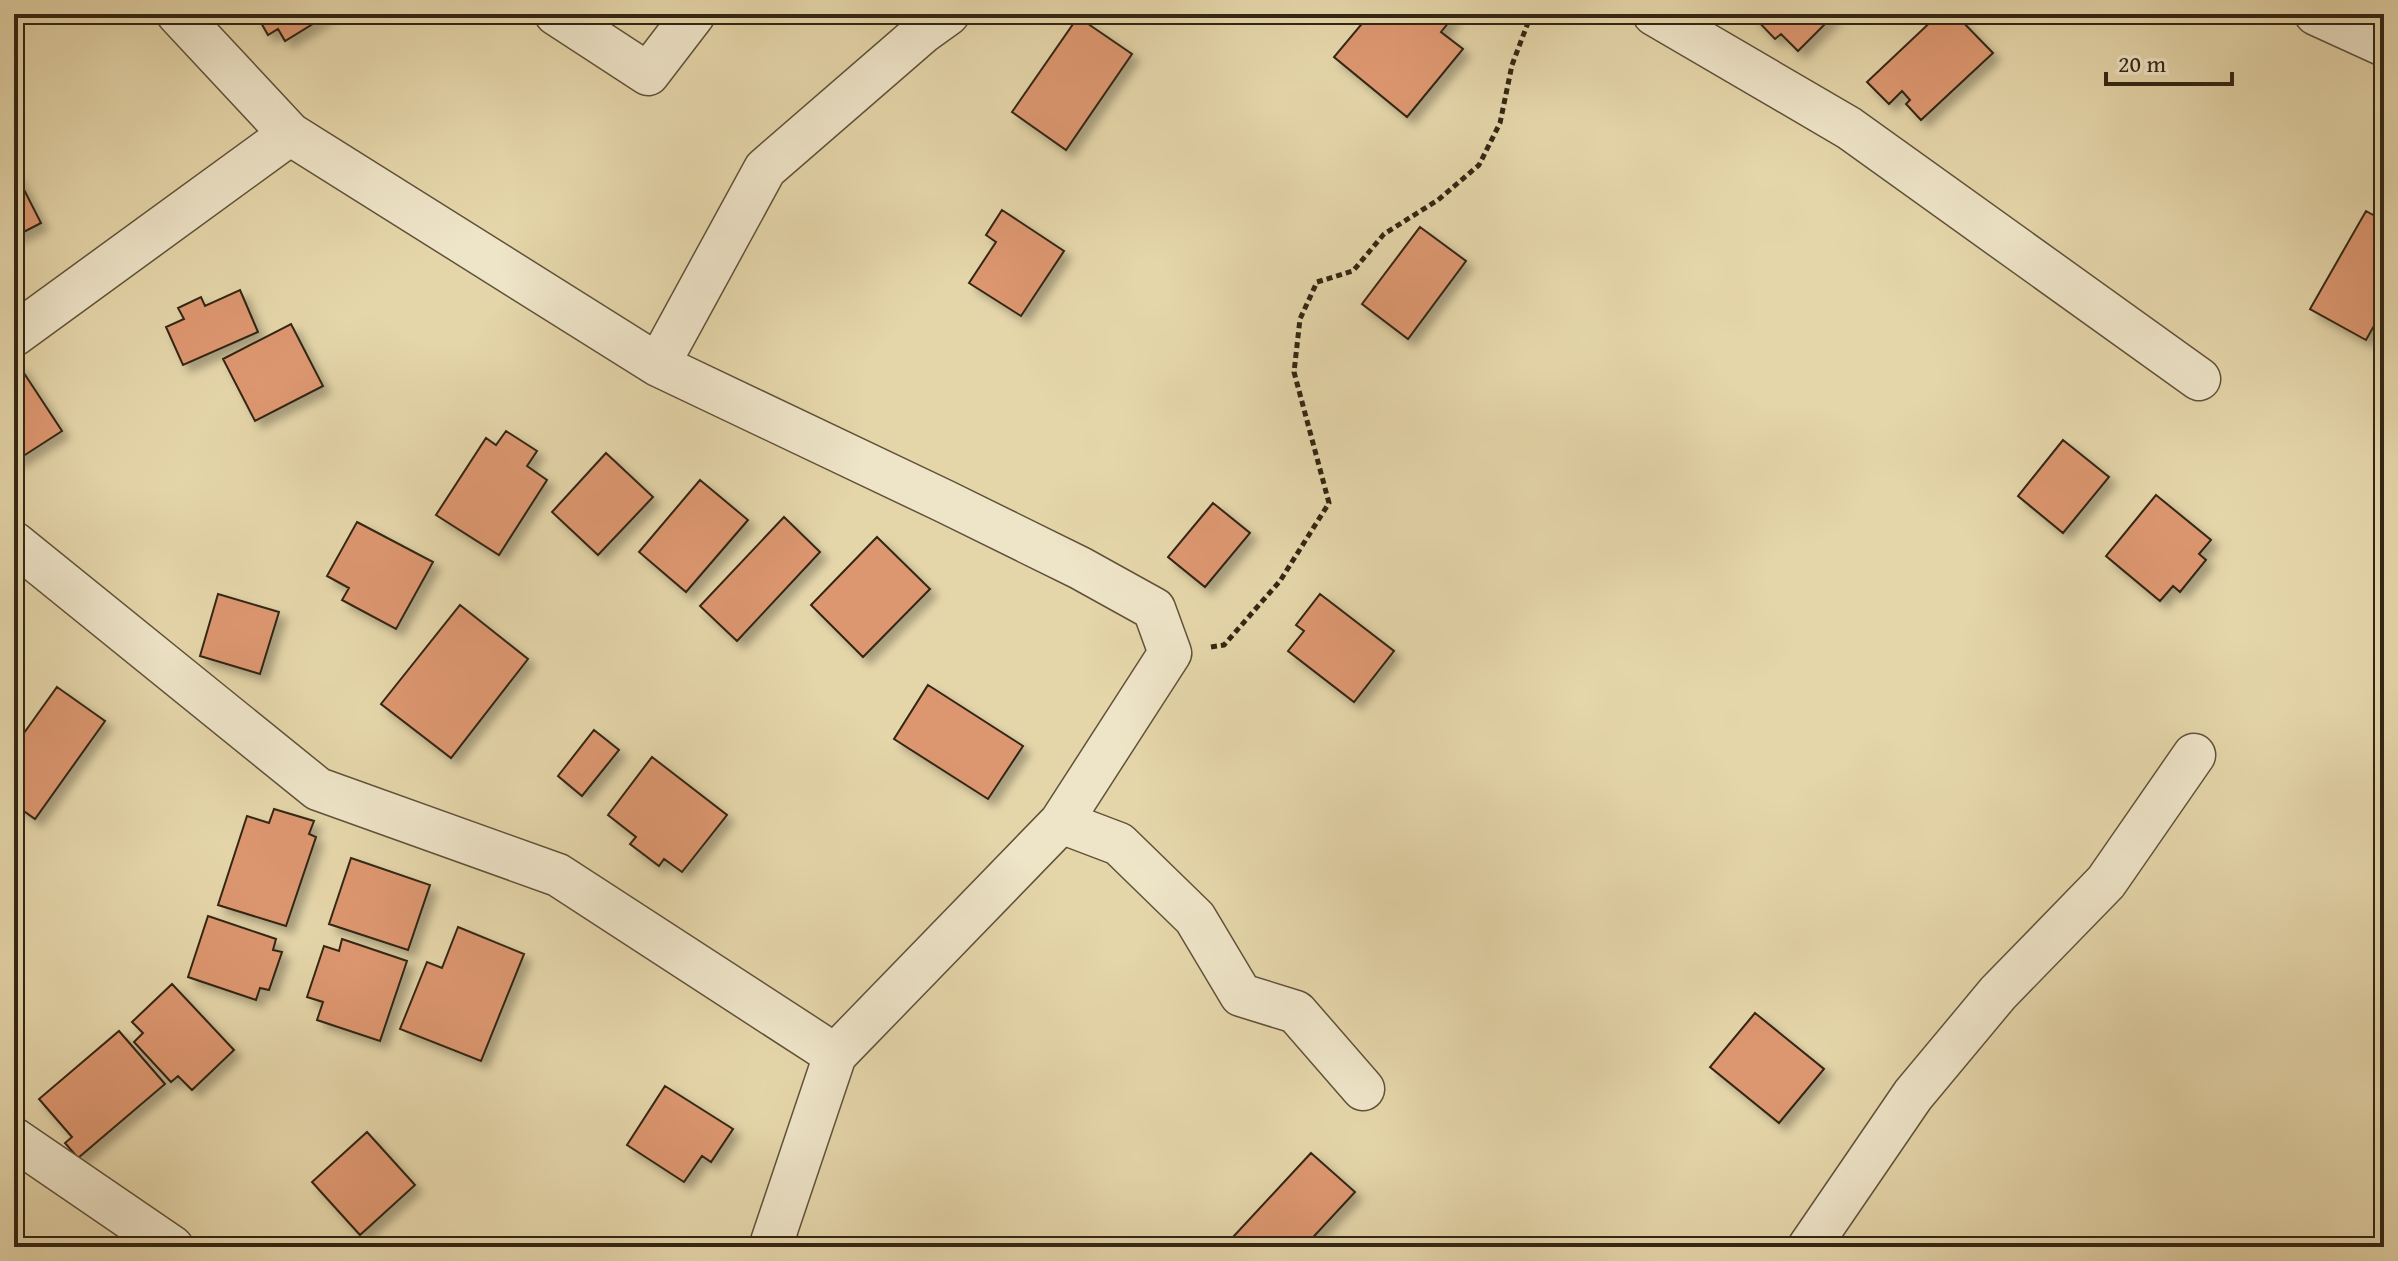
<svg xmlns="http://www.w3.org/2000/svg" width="2398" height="1261" font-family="'Gentium Book Plus',serif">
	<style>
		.building { fill: #dd9770; stroke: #332613; stroke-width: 2; filter: url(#shadow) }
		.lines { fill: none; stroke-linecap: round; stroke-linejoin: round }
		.minor-casing { stroke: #605239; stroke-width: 45 }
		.path { stroke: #332613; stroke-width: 5; stroke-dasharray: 6 4; stroke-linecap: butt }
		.minor { stroke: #eee4c8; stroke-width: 42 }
	</style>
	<defs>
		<filter id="shadow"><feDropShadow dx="7" dy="7" stdDeviation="4" flood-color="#0004"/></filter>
	</defs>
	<rect width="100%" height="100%" fill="#e5d6aa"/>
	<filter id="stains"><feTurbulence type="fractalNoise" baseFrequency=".0025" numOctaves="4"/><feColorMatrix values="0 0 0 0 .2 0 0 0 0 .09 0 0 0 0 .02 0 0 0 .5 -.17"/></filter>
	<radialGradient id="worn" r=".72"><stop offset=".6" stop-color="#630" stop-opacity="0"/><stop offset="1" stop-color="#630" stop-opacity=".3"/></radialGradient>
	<path class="building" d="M 256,14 L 329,14 L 285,41 L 278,29 L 268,35 Z
		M 1370,14 L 1450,14 L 1453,17 L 1441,32 L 1463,49 L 1407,117 L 1334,57 Z
		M 1751,14 L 1835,14 L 1798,51 L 1781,34 L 1775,39 Z
		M 1939,14 L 1955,14 L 1993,53 L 1921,120 L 1906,104 L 1910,100 L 1902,91 L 1889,104 L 1867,82 Z
		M 1078,17 L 1132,54 L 1066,150 L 1012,112 Z
		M 14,170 L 41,223 L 14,237 Z
		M 1002,210 L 1064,251 L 1021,316 L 969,283 L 996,242 L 986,235 Z
		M 2366,211 L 2384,221 L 2384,308 L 2366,340 L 2310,309 Z
		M 1420,227 L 1466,261 L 1408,339 L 1362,304 Z
		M 240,290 L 258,332 L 183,365 L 166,327 L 184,319 L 178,308 L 201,297 L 205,306 Z
		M 291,324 L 323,386 L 255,421 L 223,359 Z
		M 18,364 L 62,431 L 14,462 L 14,366 Z
		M 506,431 L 537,451 L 527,466 L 547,480 L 499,555 L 436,515 L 486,438 L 496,445 Z
		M 2063,440 L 2109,477 L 2063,533 L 2018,496 Z
		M 606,453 L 653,497 L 598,555 L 552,512 Z
		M 700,480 L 748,520 L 686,592 L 639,552 Z
		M 2156,495 L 2211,540 L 2199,554 L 2206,560 L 2180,592 L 2173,586 L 2160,601 L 2106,556 Z
		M 1213,503 L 1250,533 L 1205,587 L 1168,557 Z
		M 784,517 L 820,552 L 737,641 L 700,606 Z
		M 357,522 L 433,562 L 396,629 L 342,600 L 349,588 L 327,576 Z
		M 877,537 L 930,589 L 863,657 L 811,605 Z
		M 218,594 L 279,612 L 260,674 L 200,656 Z
		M 1320,594 L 1394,651 L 1354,702 L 1288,651 L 1304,631 L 1296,625 Z
		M 460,605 L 528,659 L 451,758 L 381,704 Z
		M 928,685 L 1023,746 L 988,799 L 894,739 Z
		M 57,687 L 105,721 L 35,819 L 14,804 L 14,747 Z
		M 594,730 L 619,750 L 582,796 L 558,776 Z
		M 652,757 L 727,815 L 682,872 L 664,859 L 659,866 L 630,844 L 636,837 L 608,815 Z
		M 274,809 L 314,821 L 309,834 L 316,837 L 286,926 L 218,905 L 247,816 L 269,823 Z
		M 351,858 L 430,885 L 408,950 L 329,924 Z
		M 208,916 L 276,939 L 273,950 L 282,952 L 269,990 L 260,988 L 256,1000 L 188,977 Z
		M 458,927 L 524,954 L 481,1061 L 400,1029 L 427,962 L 442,968 Z
		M 342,939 L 407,961 L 380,1041 L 317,1020 L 323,1002 L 307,997 L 324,946 L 339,951 Z
		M 172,984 L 234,1050 L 192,1090 L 178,1076 L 171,1082 L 134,1042 L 143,1033 L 132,1022 Z
		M 1755,1013 L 1824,1069 L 1779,1123 L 1710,1067 Z
		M 119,1031 L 165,1084 L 78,1158 L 65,1143 L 72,1137 L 39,1099 Z
		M 665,1086 L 733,1129 L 711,1162 L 702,1156 L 684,1182 L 627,1145 Z
		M 367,1132 L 415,1185 L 360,1235 L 312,1182 Z
		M 1311,1153 L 1355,1192 L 1304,1247 L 1244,1247 L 1233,1237 Z"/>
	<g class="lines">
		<defs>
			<path id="minor" d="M 178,14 L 290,134 L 658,365 L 944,501 L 1080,568 L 1154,609 L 1170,653 L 1061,822 L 835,1055 L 772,1242 L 779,1247
				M 556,14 L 648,74 L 694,14
				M 1654,14 L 1849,128 L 2199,379
				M 2316,14 L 2384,45
				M 14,335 L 290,134
				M 658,365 L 765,169 L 923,32 L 948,14
				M 14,543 L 318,789 L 558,875 L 835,1055
				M 1061,822 L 1119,844 L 1195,918 L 1241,995 L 1296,1012 L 1363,1089
				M 14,1139 L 172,1247
				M 1809,1247 L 1913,1095 L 1998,993 L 2106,882 L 2194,755"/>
		</defs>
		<use href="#minor" class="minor-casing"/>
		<path class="path" d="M 1211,647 L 1224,645 L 1280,581 L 1329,503 L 1294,372 L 1300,319 L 1317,282 L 1353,271 L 1384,234 L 1438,200 L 1479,165 L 1500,123 L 1512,65 L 1529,20"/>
		<use href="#minor" class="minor"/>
	</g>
	<rect width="2398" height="1261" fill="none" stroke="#e5d6aa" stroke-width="48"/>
	<rect x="16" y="16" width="2366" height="1229" fill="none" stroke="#332613" stroke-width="4"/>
	<rect x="24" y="24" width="2350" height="1213" fill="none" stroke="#332613" stroke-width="2"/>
	<path d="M2106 72v12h126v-12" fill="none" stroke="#332613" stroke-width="4"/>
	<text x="2118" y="72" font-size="24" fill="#332613" stroke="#eee4c8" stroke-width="6" paint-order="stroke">20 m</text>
	<rect width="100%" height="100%" filter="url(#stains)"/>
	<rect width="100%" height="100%" fill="url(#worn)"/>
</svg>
